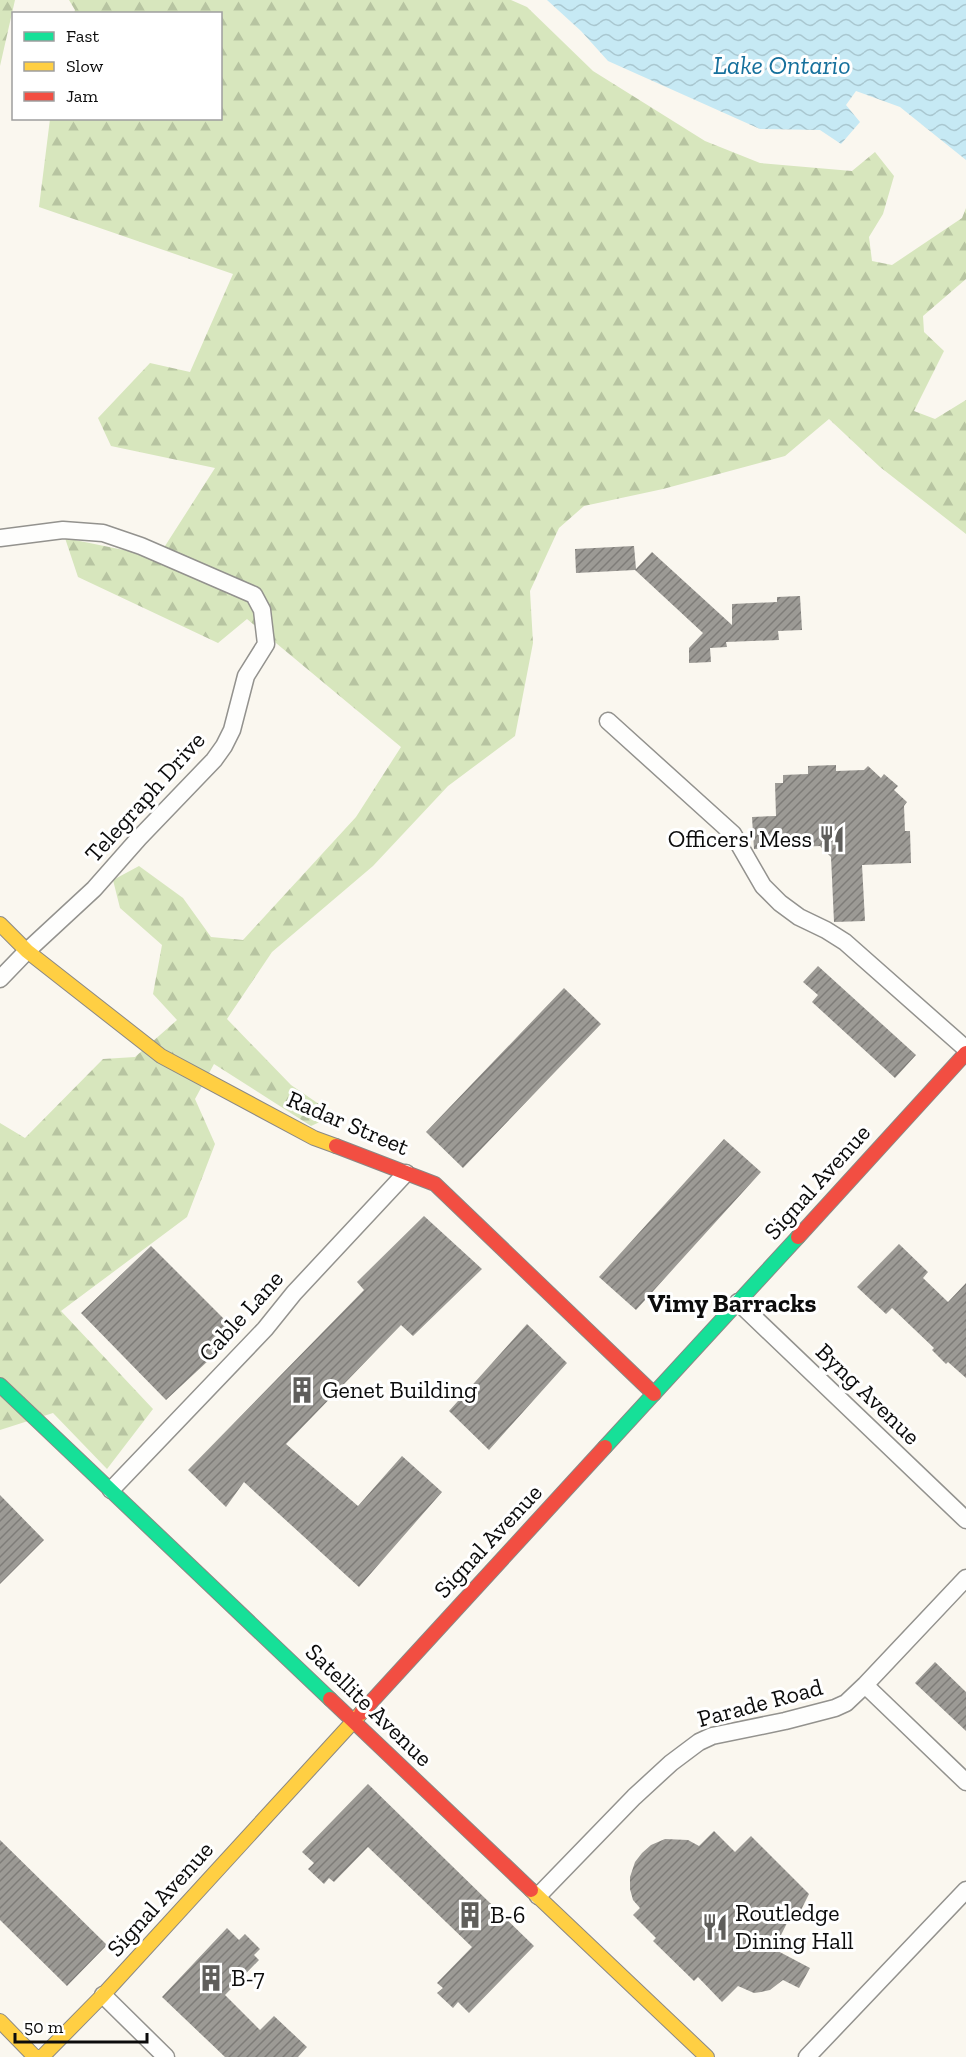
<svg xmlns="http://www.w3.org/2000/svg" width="966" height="2057" font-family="'Zilla Slab',serif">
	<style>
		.forest { fill: url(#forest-firs) }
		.water { fill: url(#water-waves) }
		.building { fill: url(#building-hatch) }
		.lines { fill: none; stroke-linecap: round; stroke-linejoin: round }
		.street-casing { stroke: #93928e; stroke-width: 19 }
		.fast-casing { stroke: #8a8885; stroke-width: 16 }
		.slow-casing { stroke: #8a8885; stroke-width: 16 }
		.jam-casing { stroke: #8a8885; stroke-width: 16 }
		.street { stroke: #fefefd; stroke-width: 16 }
		.fast { stroke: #16e098; stroke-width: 14 }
		.slow { stroke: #ffcf43; stroke-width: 14 }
		.jam { stroke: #f24e42; stroke-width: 14 }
		.labels { text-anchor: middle; stroke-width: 6; stroke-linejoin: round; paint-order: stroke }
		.street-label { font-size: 24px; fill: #0c0c0c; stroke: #fff }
		.poi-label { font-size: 24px; fill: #0c0c0c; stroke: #fff; text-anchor: start }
		.water-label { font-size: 26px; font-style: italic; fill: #16709c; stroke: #fff }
		.neighbourhood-label { font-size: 26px; font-weight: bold; fill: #0c0c0c; stroke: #fff }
	</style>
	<defs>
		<pattern id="forest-firs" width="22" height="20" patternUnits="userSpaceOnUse" patternTransform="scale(1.5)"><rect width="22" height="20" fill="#d7e6bd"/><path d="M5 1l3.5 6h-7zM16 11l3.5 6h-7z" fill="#b7c4a1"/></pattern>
		<pattern id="water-waves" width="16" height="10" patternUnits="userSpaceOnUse" patternTransform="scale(1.5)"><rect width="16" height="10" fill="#c6e9f4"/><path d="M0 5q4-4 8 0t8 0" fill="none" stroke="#a9c7d0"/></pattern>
		<pattern id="building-hatch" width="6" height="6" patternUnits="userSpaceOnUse" patternTransform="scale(1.5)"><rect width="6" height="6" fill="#9c9a95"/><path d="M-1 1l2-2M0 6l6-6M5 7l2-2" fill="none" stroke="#7e7c78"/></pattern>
	</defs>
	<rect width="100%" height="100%" fill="#faf7ef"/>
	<path class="forest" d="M 0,0 L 15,0 L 0,66 Z
		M 69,0 L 511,0 L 527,7 L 593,71 L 705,141 L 760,163 L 852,171 L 875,152 L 894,176 L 883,214 L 869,237 L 872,261 L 892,265 L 962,218 L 966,208 L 966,279 L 923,316 L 924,332 L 944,351 L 914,411 L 935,419 L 966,400 L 966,534 L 880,467 L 829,419 L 785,456 L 663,489 L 584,506 L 559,528 L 530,591 L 533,643 L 515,736 L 448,786 L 373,866 L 272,952 L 227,1019 L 291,1085 L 335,1115 L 311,1126 L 214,1064 L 195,1099 L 215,1144 L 187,1217 L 61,1311 L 153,1409 L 107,1469 L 53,1413 L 0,1430 L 0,1123 L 25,1138 L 103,1059 L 135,1057 L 177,1020 L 153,994 L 162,945 L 120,908 L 113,880 L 139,866 L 183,898 L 211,937 L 243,940 L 356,817 L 401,747 L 247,619 L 218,643 L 78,577 L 65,538 L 158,557 L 215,468 L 111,446 L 98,418 L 150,363 L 190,372 L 233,274 L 39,207 L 50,119 L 220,118 L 220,14 L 74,13 L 75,10 Z"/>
	<path class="water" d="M 547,0 L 966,0 L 966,160 L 900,107 L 856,91 L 846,105 L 860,122 L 841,144 L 820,130 L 760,129 L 608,61 L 581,31 Z"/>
	<path class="building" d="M 634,546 L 636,569 L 652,552 L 732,625 L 732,604 L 777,602 L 777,597 L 800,596 L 802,630 L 778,631 L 779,640 L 726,642 L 727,647 L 710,648 L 711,662 L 689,663 L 689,648 L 703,633 L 635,570 L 576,573 L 575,549 Z
		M 836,765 L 836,771 L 864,770 L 868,766 L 881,778 L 884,774 L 898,786 L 894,790 L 907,802 L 904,806 L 905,831 L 910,831 L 911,863 L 862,865 L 865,921 L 834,922 L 831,857 L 820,846 L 754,849 L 752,817 L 776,816 L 775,783 L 783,783 L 783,775 L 808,774 L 808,766 Z
		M 818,966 L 916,1055 L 895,1078 L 812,1002 L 818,995 L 803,982 Z
		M 564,988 L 601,1024 L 463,1168 L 426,1132 Z
		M 724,1139 L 761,1172 L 636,1310 L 599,1277 Z
		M 424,1216 L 482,1269 L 413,1336 L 401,1325 L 286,1444 L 358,1506 L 402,1456 L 442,1492 L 359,1587 L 244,1482 L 226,1507 L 188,1470 L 364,1290 L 357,1282 Z
		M 899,1244 L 928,1272 L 923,1278 L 948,1302 L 966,1283 L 966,1378 L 948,1362 L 946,1364 L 932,1350 L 934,1348 L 892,1308 L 886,1314 L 857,1287 Z
		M 151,1246 L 238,1333 L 166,1400 L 81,1313 Z
		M 527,1324 L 567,1363 L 489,1450 L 449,1411 Z
		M 0,1495 L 44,1540 L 0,1584 Z
		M 935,1662 L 966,1692 L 966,1731 L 915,1683 Z
		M 368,1784 L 534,1946 L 469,2013 L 458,2002 L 453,2008 L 437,1993 L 443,1988 L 437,1983 L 472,1947 L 368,1847 L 334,1882 L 329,1878 L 324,1884 L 308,1869 L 314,1863 L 302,1852 Z
		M 714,1831 L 735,1852 L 751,1836 L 809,1894 L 799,1914 L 793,1911 L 774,1949 L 810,1968 L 799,1988 L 783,1980 L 770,1990 L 761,1992 L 754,1993 L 738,1986 L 722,2002 L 698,1977 L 694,1981 L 653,1941 L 656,1938 L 633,1915 L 640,1908 L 633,1900 L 630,1889 L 630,1877 L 635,1862 L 642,1853 L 651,1845 L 665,1839 L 688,1840 L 699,1846 Z
		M 0,1840 L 107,1945 L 67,1986 L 0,1920 Z
		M 227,1928 L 239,1940 L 245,1934 L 260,1949 L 254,1955 L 259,1960 L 225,1995 L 260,2030 L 274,2016 L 307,2047 L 298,2057 L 225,2057 L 162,1997 Z"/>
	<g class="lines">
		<defs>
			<path id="street" d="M 0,538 L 63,530 L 103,533 L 141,546 L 254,595 L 262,610 L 266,644 L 246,676 L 232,730 L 224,746 L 214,760 L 139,838 L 94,889 L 27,951 L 0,979
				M 608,721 L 733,834 L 763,886 L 780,903 L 799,917 L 826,930 L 845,942 L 966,1049
				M 738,1302 L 966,1520
				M 111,1490 L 265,1329 L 294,1293 L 406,1173
				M 865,1685 L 966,1782
				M 538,1896 L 634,1797 L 671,1763 L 699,1742 L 712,1736 L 785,1721 L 835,1708 L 846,1703 L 865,1685 L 966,1578
				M 103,1995 L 166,2057
				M 807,2057 L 966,1890"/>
			<path id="fast" d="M 0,1385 L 330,1699
				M 605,1447 L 798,1237"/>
			<path id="slow" d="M 0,924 L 27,951 L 161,1056 L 314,1138 L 336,1146
				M 531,1890 L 707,2057
				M 0,2021 L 35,2057
				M 42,2057 L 103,1995 L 361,1713"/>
			<path id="jam" d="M 336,1146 L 435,1184 L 654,1394
				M 798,1237 L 966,1053
				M 330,1699 L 531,1890
				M 361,1713 L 605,1447"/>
		</defs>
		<use href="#street" class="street-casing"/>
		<use href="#fast" class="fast-casing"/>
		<use href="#slow" class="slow-casing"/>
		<use href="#jam" class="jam-casing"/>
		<use href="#street" class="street"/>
		<use href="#fast" class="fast"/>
		<use href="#slow" class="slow"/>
		<use href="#jam" class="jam"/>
	</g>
	<defs>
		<symbol id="restaurant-bare" viewBox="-9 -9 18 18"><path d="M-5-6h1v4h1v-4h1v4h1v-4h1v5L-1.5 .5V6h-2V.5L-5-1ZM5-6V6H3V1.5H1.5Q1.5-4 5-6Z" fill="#5f5e5b" stroke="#fff" stroke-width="2.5" paint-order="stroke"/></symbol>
		<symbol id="building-bare" viewBox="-9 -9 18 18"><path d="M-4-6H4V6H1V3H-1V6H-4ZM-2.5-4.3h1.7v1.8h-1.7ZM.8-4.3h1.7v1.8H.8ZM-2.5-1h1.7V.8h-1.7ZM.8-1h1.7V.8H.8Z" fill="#5f5e5b" stroke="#fff" stroke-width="2.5" paint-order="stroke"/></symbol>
	</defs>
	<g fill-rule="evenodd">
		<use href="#restaurant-bare" x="813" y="820" width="38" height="38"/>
		<use href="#building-bare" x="283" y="1371" width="38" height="38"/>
		<use href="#building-bare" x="451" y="1896" width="38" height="38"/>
		<use href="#restaurant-bare" x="696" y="1908" width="38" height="38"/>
		<use href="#building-bare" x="192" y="1959" width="38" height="38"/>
	</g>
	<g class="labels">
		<g class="street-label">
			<text transform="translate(145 797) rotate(-48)" y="8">Telegraph Drive</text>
			<text transform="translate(348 1123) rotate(23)" y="8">Radar Street</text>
			<text transform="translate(817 1182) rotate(-48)" y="8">Signal Avenue</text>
			<text transform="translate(241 1316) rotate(-48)" y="8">Cable Lane</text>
			<text transform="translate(868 1394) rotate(44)" y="8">Byng Avenue</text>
			<text transform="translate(488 1541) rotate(-47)" y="8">Signal Avenue</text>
			<text transform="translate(760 1703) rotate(-15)" y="8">Parade Road</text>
			<text transform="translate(369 1705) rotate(44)" y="8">Satellite Avenue</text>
			<text transform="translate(160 1899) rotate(-48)" y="8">Signal Avenue</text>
		</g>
		<g class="poi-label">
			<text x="812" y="847" text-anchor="end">Officers' Mess</text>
			<text x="322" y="1398">Genet Building</text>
			<text x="735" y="1921">Routledge<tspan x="735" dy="28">Dining Hall</tspan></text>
			<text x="490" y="1923">B-6</text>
			<text x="231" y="1986">B-7</text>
		</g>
		<g class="water-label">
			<text x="782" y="74">Lake Ontario</text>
		</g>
		<g class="neighbourhood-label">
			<text x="732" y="1312">Vimy Barracks</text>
		</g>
	</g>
	<rect x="12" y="12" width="210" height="108" fill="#ffffff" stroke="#9e9e9e" stroke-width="1.5"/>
	<rect x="24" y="32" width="30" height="9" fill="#16e098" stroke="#9e9e9e" stroke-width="1.5"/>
	<text x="66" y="42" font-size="18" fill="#0c0c0c">Fast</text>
	<rect x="24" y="62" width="30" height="9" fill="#ffcf43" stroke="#9e9e9e" stroke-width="1.5"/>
	<text x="66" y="72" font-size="18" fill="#0c0c0c">Slow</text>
	<rect x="24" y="92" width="30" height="9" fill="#f24e42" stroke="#9e9e9e" stroke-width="1.5"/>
	<text x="66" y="102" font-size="18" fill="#0c0c0c">Jam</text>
	<path d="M15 2033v9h132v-9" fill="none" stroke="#0c0c0c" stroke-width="3"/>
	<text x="24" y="2033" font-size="18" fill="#0c0c0c" stroke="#ffffff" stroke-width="4.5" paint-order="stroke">50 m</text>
</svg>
